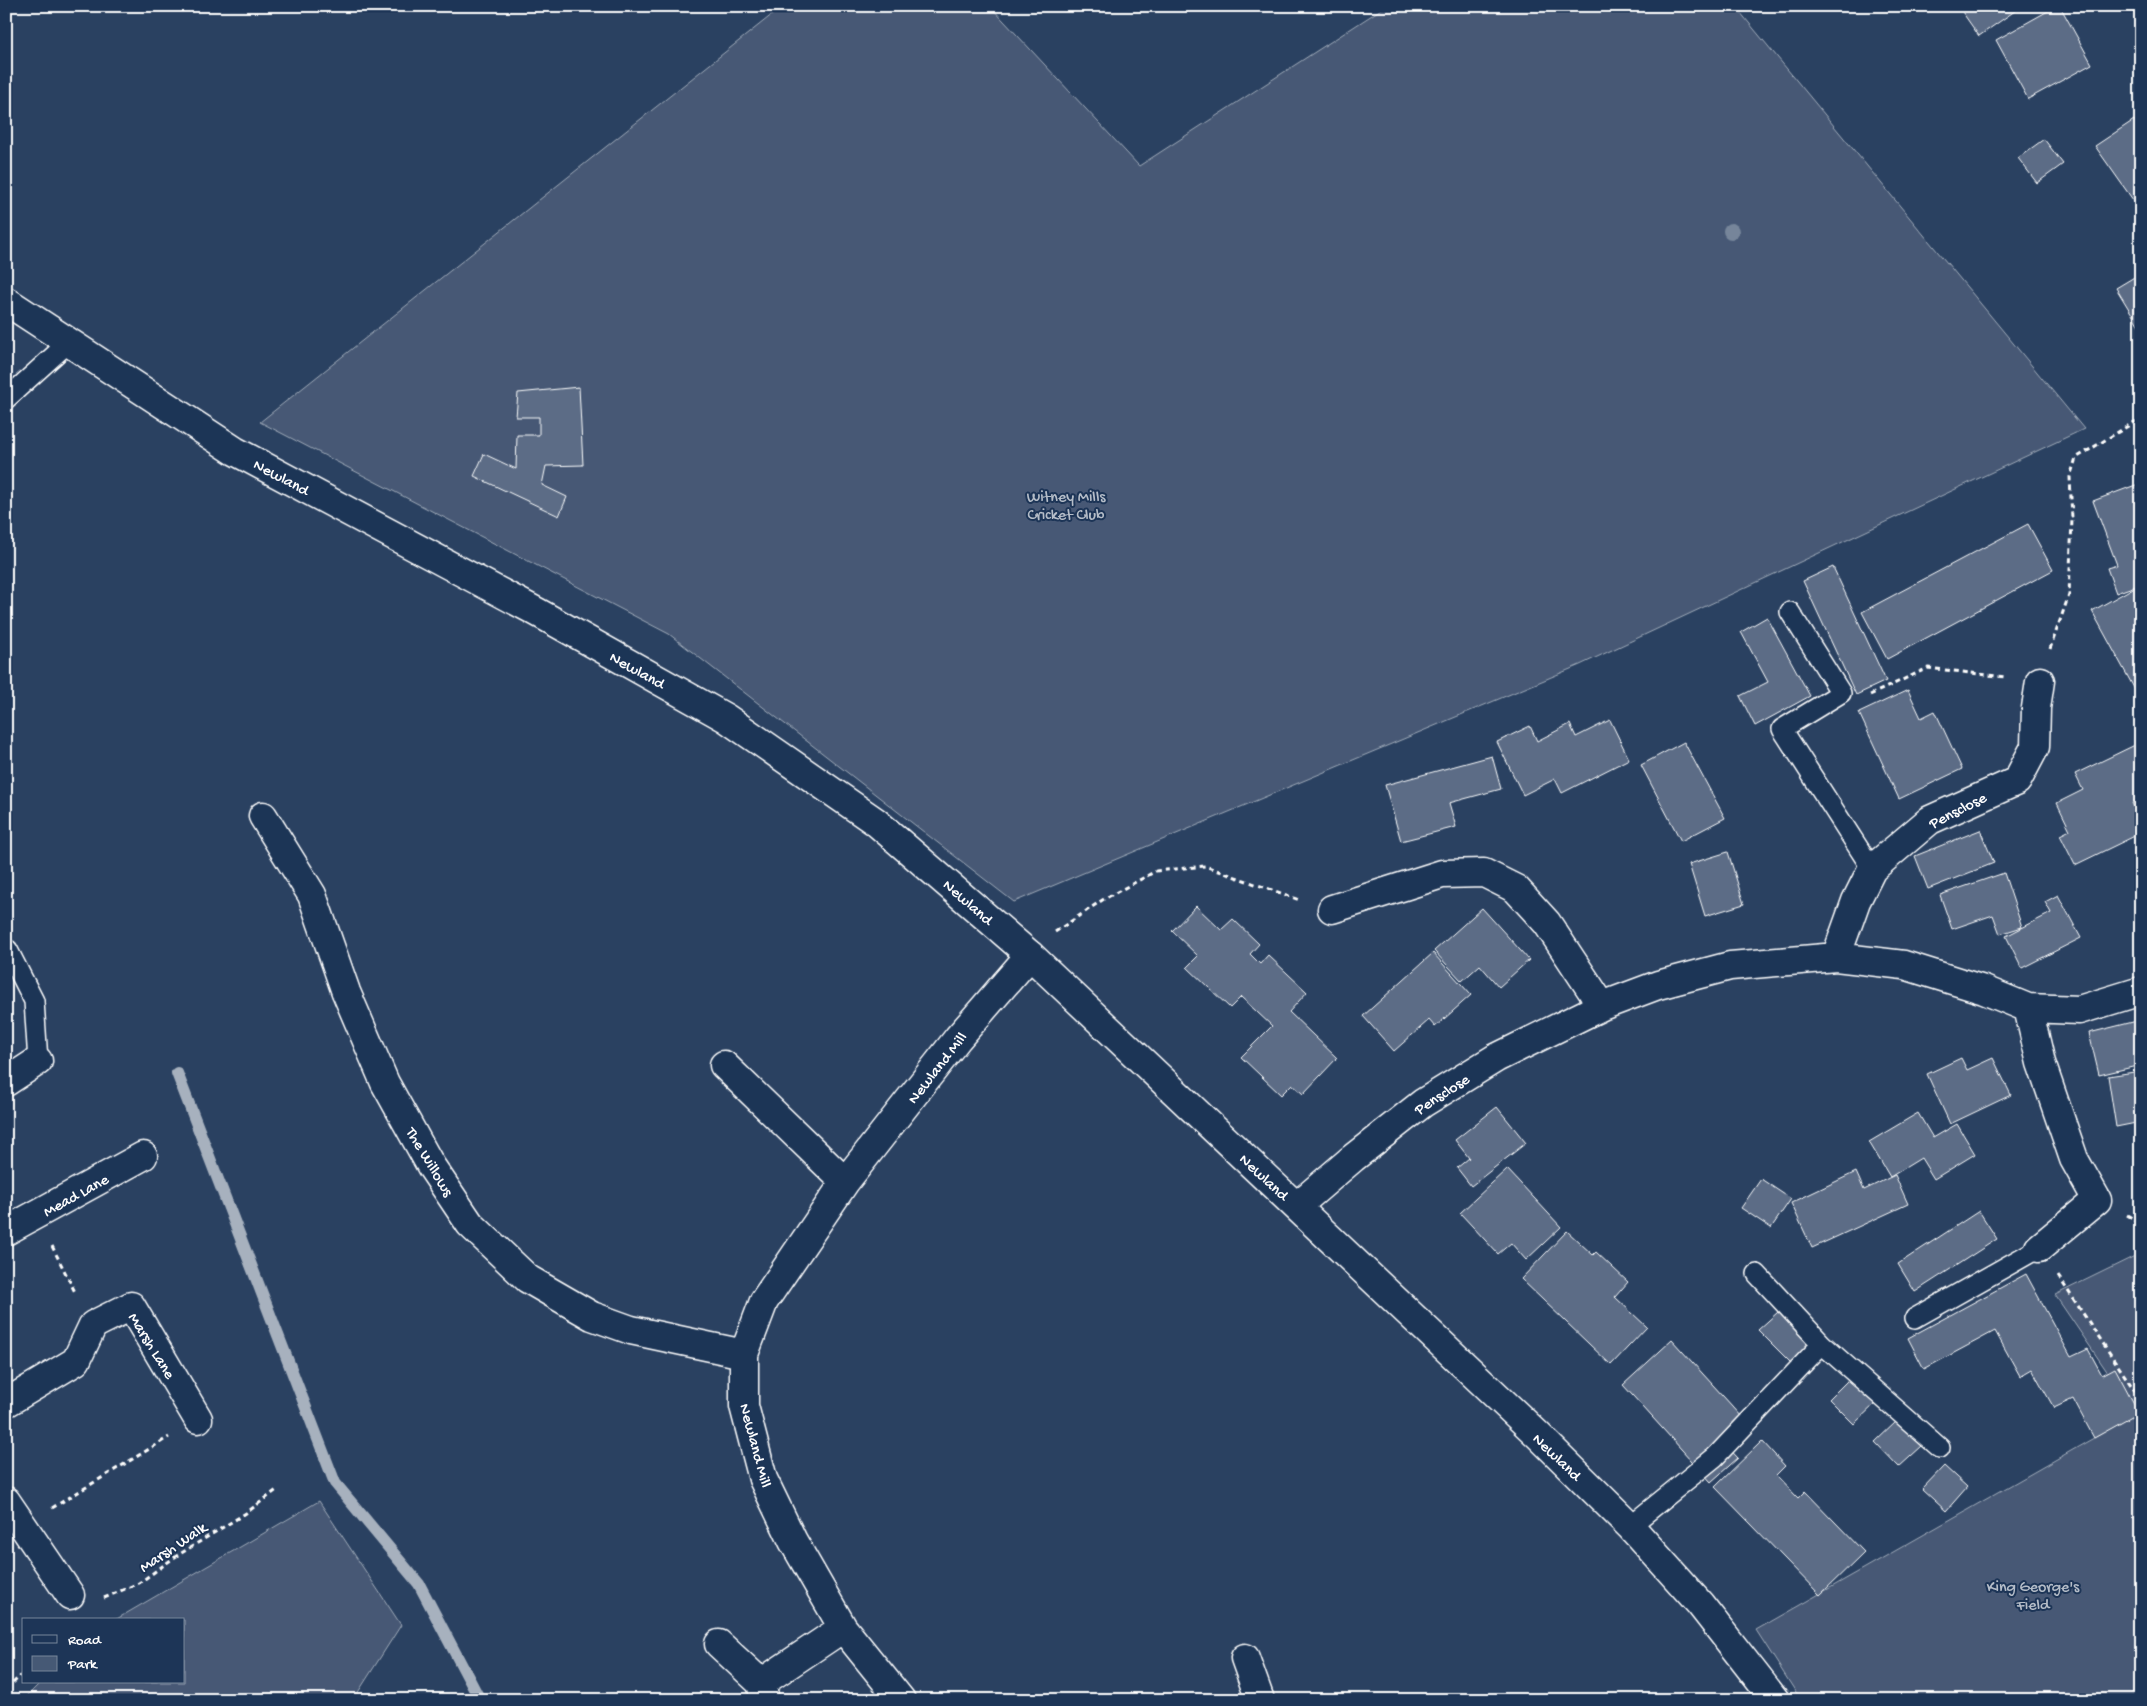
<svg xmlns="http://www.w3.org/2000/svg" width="2147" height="1706" font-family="'Gochi Hand',sans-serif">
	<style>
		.green { fill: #465975; stroke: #a2acba }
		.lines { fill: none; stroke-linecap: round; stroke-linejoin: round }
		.stream { stroke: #a7b1be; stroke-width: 12 }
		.building { fill: #5b6c86; stroke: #fff }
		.lane-casing { stroke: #fff; stroke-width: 22 }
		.street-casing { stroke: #fff; stroke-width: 31 }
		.secondary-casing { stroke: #fff; stroke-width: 31 }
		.path { stroke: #fff; stroke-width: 3; stroke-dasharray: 5 4; stroke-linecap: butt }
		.lane { stroke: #1d3557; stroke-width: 19 }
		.street { stroke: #1d3557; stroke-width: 28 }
		.secondary { stroke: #1d3557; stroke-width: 28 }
		.tree { fill: #76859a }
		.labels { text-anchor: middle; stroke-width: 4; stroke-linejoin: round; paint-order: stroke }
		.street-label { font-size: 16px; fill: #fff; stroke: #1d3557 }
		.park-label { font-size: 16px; fill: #b5bdc8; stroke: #1d3557 }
	</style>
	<rect width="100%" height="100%" fill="#2a4161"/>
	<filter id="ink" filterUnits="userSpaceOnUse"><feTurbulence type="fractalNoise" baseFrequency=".02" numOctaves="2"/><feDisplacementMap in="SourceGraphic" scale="10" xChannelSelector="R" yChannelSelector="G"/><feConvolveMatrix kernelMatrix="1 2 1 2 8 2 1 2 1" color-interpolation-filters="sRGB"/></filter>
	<g filter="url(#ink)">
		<path class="green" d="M 783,6 L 990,6 L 1139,166 L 1386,6 L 1735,6 L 2084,429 L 1580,665 L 1014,902 L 669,634 L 260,422 Z
			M 2141,1253 L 2141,1700 L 1801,1700 L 1756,1630 L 2136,1414 L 2055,1295 Z
			M 319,1501 L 401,1625 L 355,1697 L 362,1700 L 23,1700 L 41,1682 L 184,1682 L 184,1620 L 115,1620 Z"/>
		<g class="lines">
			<path class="stream" d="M 177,1073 L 335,1483 L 419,1584 L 480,1700"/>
		</g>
		<path class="building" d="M 1958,6 L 2022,6 L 1979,36 Z
			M 2057,6 L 2060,6 L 2092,64 L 2028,99 L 1996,40 Z
			M 2134,120 L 2141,129 L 2141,205 L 2138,207 L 2095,146 Z
			M 2044,139 L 2063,164 L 2037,183 L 2018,158 Z
			M 2141,273 L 2141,329 L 2116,288 Z
			M 579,387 L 583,465 L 546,466 L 542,485 L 567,497 L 559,516 L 474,476 L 484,454 L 516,469 L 517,435 L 539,435 L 539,417 L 516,417 L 518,393 Z
			M 2141,483 L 2141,584 L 2116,593 L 2107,568 L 2117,565 L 2093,501 Z
			M 2028,524 L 2053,570 L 1887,659 L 1862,612 Z
			M 1833,567 L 1886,681 L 1856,695 L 1803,581 Z
			M 2135,587 L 2141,597 L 2141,696 L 2139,697 L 2092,611 Z
			M 1767,617 L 1810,696 L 1755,726 L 1740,696 L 1768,682 L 1741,632 Z
			M 1908,690 L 1921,718 L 1935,711 L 1962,769 L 1899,799 L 1859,713 Z
			M 1610,720 L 1629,759 L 1562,793 L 1555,779 L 1523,795 L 1497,742 L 1530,726 L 1537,741 L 1570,724 L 1576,737 Z
			M 1684,742 L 1725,818 L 1681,841 L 1641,765 Z
			M 2135,745 L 2141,756 L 2141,799 L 2132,803 L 2141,821 L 2141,833 L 2075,865 L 2060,835 L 2070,830 L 2057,803 L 2083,790 L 2075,774 Z
			M 1492,756 L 1501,789 L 1449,803 L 1456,827 L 1401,841 L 1385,785 Z
			M 1980,830 L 1994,863 L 1928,889 L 1915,856 Z
			M 1728,852 L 1744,904 L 1705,916 L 1689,864 Z
			M 2004,873 L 2022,927 L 2000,934 L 1993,915 L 1952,929 L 1940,895 Z
			M 2058,895 L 2081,938 L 2022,968 L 2006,936 L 2051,913 L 2045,902 Z
			M 1196,906 L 1221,930 L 1233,919 L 1259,944 L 1250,954 L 1260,964 L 1268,955 L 1307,992 L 1289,1012 L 1337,1058 L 1303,1094 L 1292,1084 L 1281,1095 L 1241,1057 L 1272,1026 L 1241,997 L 1230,1008 L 1187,967 L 1198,956 L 1172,931 Z
			M 1482,908 L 1529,960 L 1499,987 L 1480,965 L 1462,981 L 1434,951 Z
			M 1433,953 L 1471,995 L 1435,1027 L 1429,1020 L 1394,1051 L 1363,1016 Z
			M 2141,1020 L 2141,1065 L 2099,1075 L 2089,1033 Z
			M 1961,1058 L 1967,1070 L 1993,1058 L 2011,1095 L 1950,1124 L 1927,1074 Z
			M 2141,1071 L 2141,1122 L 2116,1127 L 2108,1076 Z
			M 1497,1107 L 1526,1143 L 1471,1186 L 1457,1168 L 1469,1158 L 1455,1140 Z
			M 1918,1113 L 1933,1138 L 1957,1124 L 1975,1154 L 1934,1179 L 1921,1158 L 1890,1177 L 1869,1142 Z
			M 1507,1169 L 1561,1227 L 1526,1260 L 1511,1243 L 1498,1254 L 1460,1213 Z
			M 1856,1172 L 1864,1190 L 1895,1175 L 1908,1204 L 1812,1248 L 1791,1203 Z
			M 1761,1179 L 1791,1199 L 1771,1228 L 1741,1208 Z
			M 1979,1211 L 1997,1239 L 1915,1292 L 1898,1264 Z
			M 1567,1231 L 1593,1255 L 1596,1252 L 1628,1282 L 1615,1297 L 1647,1327 L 1611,1365 L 1521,1279 Z
			M 2026,1274 L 2071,1357 L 2088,1349 L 2102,1375 L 2115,1368 L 2139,1413 L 2094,1438 L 2073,1399 L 2054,1408 L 2032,1369 L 2020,1376 L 1995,1331 L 1924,1369 L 1908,1338 Z
			M 1778,1312 L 1815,1349 L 1796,1368 L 1758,1330 Z
			M 1672,1340 L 1743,1418 L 1720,1439 L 1738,1458 L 1711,1482 L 1623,1385 Z
			M 1851,1377 L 1877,1402 L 1854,1424 L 1829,1399 Z
			M 1898,1420 L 1922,1446 L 1899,1467 L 1875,1442 Z
			M 1762,1441 L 1785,1466 L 1776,1475 L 1798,1498 L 1805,1491 L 1864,1552 L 1820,1595 L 1715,1487 Z
			M 1944,1466 L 1967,1487 L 1946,1511 L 1922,1489 Z"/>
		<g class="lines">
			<defs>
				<path id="lane" d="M 6,399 L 68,343
					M 1790,612 L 1841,693 L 1782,729 L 1872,869
					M 8,950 L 34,1001 L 38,1061
					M 1757,1274 L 1822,1344 L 1940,1448
					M 1915,1318 L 2039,1248
					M 1630,1526 L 1715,1457 L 1822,1344"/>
				<path id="street" d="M 263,816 L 312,895 L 346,992 L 385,1083 L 431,1166 L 470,1224 L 528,1279 L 592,1316 L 631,1330 L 744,1354
					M 1332,909 L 1442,874 L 1484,873 L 1516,889 L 1547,923 L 1602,1006
					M 1836,957 L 1856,901 L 1872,869 L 1930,820 L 2017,781 L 2035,747 L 2036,708 L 2040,681
					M 2028,1008 L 2041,1063 L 2074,1159 L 2097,1200 L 2039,1248
					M 724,1065 L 845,1182
					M 6,1082 L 38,1061
					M 1297,1206 L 1353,1158 L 1423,1103 L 1496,1058 L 1602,1006 L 1658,985 L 1730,966 L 1836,957 L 1904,965 L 1984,990 L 2028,1008 L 2079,1010 L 2141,991
					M 6,1231 L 143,1156
					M 6,1403 L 76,1361 L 93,1325 L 131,1306 L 198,1419
					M 6,1501 L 70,1595
					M 719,1644 L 761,1683 L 765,1700
					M 1245,1658 L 1260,1700
					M 761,1683 L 843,1628
					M 901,1700 L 843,1628 L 793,1541 L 763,1479 L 744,1406 L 744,1354 L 764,1301 L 845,1182 L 958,1038 L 1030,955"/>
				<path id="secondary" d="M 6,301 L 235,451 L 537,612 L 726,718 L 876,822 L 1030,955 L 1538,1435 L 1630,1526 L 1700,1604 L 1775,1700"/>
			</defs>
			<use href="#lane" class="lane-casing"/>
			<use href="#street" class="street-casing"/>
			<use href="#secondary" class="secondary-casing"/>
			<path class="path" d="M 2050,649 L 2069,595 L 2072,519 L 2070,477 L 2076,458 L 2141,418
				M 1870,695 L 1928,668 L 2005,677
				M 1055,932 L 1104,899 L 1156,871 L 1205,866 L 1300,900
				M 2127,1215 L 2132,1218 L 2141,1228
				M 52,1246 L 76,1294
				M 2058,1276 L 2135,1391
				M 52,1508 L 169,1437
				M 104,1598 L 139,1583 L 175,1557 L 246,1513 L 278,1489
				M 6,1689 L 24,1673"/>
			<use href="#lane" class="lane"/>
			<use href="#street" class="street"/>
			<use href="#secondary" class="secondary"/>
		</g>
		<circle class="tree" cx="1731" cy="231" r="8"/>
	</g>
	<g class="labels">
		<g class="street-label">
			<text transform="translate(282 476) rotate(28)" y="6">Newland</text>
			<text transform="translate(638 669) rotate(29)" y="6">Newland</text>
			<text transform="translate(1957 809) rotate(-27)" y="6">Pensclose</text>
			<text transform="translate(969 901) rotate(41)" y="6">Newland</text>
			<text transform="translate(936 1067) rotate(-52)" y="6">Newland Mill</text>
			<text transform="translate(1441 1093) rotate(-33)" y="6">Pensclose</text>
			<text transform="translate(431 1161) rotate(59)" y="6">The Willows</text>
			<text transform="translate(1265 1176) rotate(43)" y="6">Newland</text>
			<text transform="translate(75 1194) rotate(-29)" y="6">Mead Lane</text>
			<text transform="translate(153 1345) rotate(58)" y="6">Marsh Lane</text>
			<text transform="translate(757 1445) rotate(75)" y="6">Newland Mill</text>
			<text transform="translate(1558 1456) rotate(44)" y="6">Newland</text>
			<text transform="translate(172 1546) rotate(-34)" y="6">Marsh Walk</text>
		</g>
		<g class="park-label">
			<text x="1066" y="501">Witney Mills<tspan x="1066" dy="18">Cricket Club</tspan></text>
			<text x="2033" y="1591">King George's<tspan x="2033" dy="18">Field</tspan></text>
		</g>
	</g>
	<rect width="2147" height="1706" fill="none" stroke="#1d3557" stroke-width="25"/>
	<rect x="12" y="12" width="2122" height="1681" fill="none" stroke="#fff" stroke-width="2" filter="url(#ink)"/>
	<rect x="22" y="1618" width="162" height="65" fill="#1d3557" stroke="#77869a"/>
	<rect x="32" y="1635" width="25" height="8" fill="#1d3557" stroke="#77869a"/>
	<text x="68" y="1644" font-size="15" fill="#ffffff">Road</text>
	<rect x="32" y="1656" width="25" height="15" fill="#465975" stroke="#77869a"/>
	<text x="68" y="1668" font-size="15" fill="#ffffff">Park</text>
</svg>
